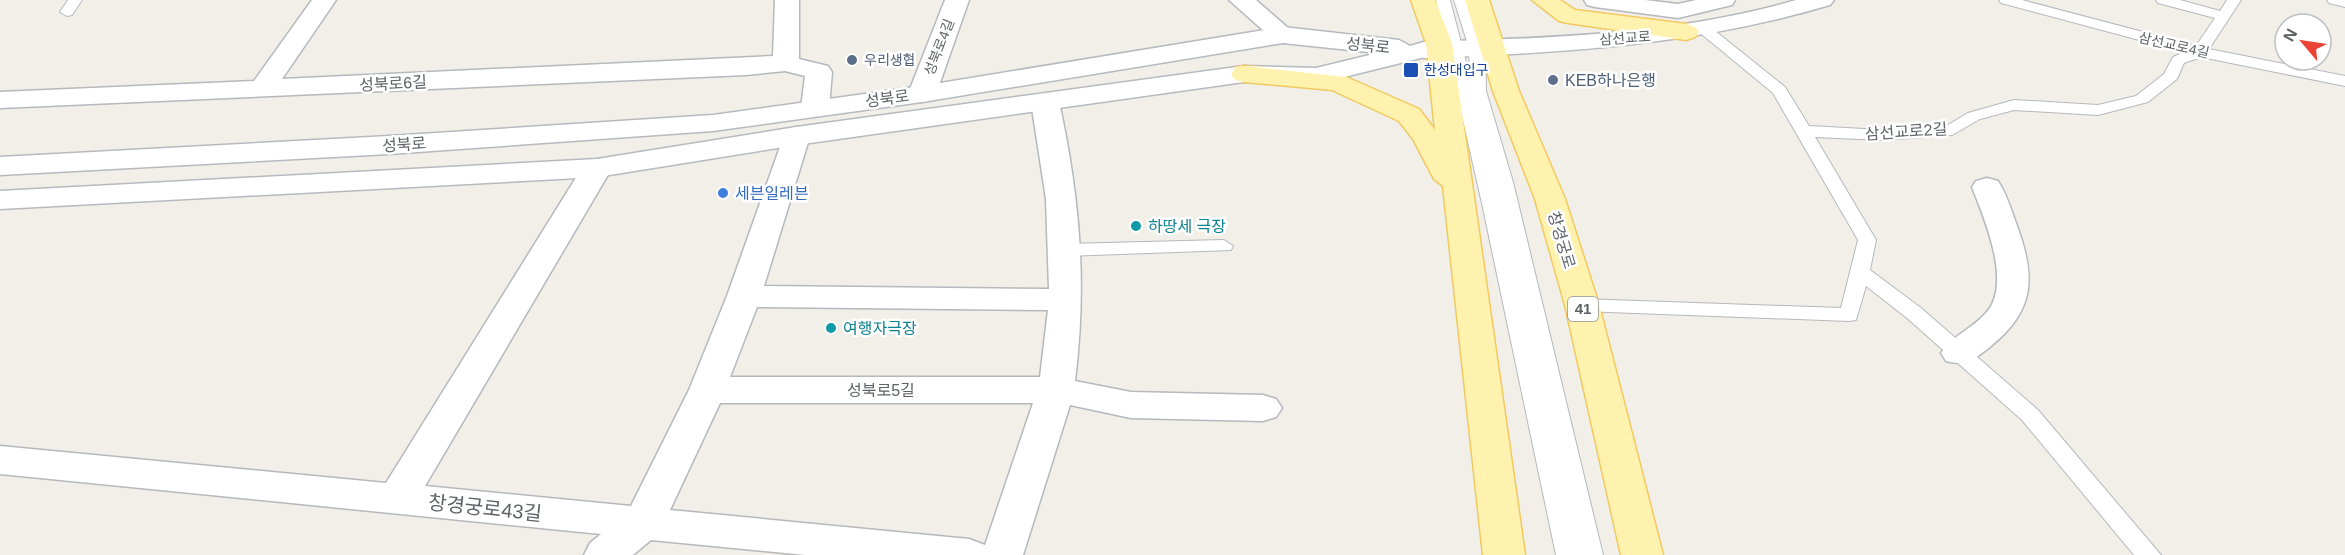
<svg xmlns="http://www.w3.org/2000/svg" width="2345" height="555" font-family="Helvetica,'Noto Sans KR',sans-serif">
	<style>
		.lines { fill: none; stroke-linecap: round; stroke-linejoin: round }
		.service-casing { stroke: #b5b8bc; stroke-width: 2 }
		.pedestrian-casing { stroke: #b5b8bc; stroke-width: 3 }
		.minor-casing { stroke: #b5b8bc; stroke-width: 3 }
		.tertiary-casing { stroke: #b5b8bc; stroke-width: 3 }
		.secondary-casing { stroke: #b6babf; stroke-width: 3 }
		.primary-casing { stroke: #f2c960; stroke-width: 3 }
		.service { fill: #fff; fill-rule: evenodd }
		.pedestrian { fill: #fff; fill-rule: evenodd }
		.minor { fill: #fff; fill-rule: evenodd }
		.tertiary { fill: #fff; fill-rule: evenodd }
		.secondary { fill: #fff; fill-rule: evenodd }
		.primary { fill: #fff2af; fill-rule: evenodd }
		.service-dot { fill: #5c6f8a; stroke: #fff; stroke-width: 2 }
		.transit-dot { fill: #1a4fb4; stroke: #fff; stroke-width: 2 }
		.shop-dot { fill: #3f7fe0; stroke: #fff; stroke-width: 2 }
		.culture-dot { fill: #0f9aa8; stroke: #fff; stroke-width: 2 }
		.labels { text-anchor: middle; stroke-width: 5; stroke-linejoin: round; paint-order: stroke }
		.far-street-label { font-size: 14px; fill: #5f6368; stroke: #fff }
		.far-service-label { font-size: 14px; fill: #4e5e75; stroke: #fff; text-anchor: start }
		.far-transit-label { font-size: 14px; fill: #164399; stroke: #fff; text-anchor: start }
		.shield { fill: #fff; stroke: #8f9295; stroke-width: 1.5 }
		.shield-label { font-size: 15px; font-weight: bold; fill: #5f6368 }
		.street-label { font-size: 16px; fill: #5f6368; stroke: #fff }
		.service-label { font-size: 16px; fill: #4e5e75; stroke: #fff; text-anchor: start }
		.shop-label { font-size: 16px; fill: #366cbe; stroke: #fff; text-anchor: start }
		.culture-label { font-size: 16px; fill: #0d838f; stroke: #fff; text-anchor: start }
		.near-street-label { font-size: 20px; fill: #5f6368; stroke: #fff }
	</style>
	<rect width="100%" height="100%" fill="#f1efe8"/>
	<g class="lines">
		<defs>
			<path id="service" d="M 68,0 L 82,0 L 72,15 L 67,16 L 60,12 Z
				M 1436,0 L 1450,0 L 1470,78 L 1469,48 L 1454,0 L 1468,0 L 1485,48 L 1486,91 L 1513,182 L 1603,555 L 1556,555 L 1483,208 Z
				M 1999,0 L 2022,0 L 2196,46 L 2215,18 L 2158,3 L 2156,0 L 2180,0 L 2220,11 L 2227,0 L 2241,0 L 2209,49 L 2345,76 L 2345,86 L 2201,57 L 2184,63 L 2177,79 L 2148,102 L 2098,115 L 2014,110 L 1980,119 L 1952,135 L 1883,140 L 1815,137 L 1876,240 L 1870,270 L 1921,308 L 2038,410 L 2161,555 L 2134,555 L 2022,420 L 1907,318 L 1866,286 L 1856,320 L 1849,321 L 1582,311 L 1575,309 L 1572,305 L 1575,301 L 1582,299 L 1841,308 L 1858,240 L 1773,93 L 1699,32 L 1697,29 L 1699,26 L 1709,26 L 1785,87 L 1809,126 L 1883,130 L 1948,125 L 1968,113 L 2014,100 L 2098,105 L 2136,96 L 2164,74 L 2173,57 L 2184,52 L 2001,3 Z
				M 2327,0 L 2345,0 L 2345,7 L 2329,3 Z
				M 1224,240 L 1233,246 L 1231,250 L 1066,256 L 1057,250 L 1066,244 Z"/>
			<path id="pedestrian" d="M 1584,0 L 1645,0 L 1678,4 L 1696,0 L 1735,0 L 1732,5 L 1678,18 L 1595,7 L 1587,5 Z"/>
			<path id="minor" d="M 312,0 L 336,0 L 282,79 L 773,56 L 775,0 L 799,0 L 799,59 L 828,66 L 832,72 L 829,108 L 825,114 L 815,116 L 805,114 L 801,108 L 805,76 L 785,71 L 746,75 L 0,108 L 0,92 L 254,81 Z
				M 1229,0 L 1256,0 L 1296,35 L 1292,40 L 1283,43 L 1274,40 Z
				M 1045,94 L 1055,96 L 1059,102 C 1080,198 1087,284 1075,381 L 1131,392 L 1263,395 L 1276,399 L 1282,408 L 1276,417 L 1263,421 L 1131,418 L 1070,405 L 1023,555 L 805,555 L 651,540 L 633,555 L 584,555 L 590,543 L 601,534 L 0,474 L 0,446 L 386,483 L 582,168 L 587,162 L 597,159 L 607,162 L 612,168 L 425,486 L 631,506 L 689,390 L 727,296 L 786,130 L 796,127 L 806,130 L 810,136 L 764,286 L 1049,289 L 1046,199 L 1031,102 L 1035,96 ZM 757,307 L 1048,310 L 1040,377 L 730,377 ZM 720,403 L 1033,403 L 985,545 L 969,539 L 670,510 Z
				M 1987,178 L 1998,181 C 2006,193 2011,209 2016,223 C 2035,274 2037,309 1991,346 C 1976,358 1966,367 1946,361 L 1941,353 C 1952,336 1973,328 1986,313 C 2013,284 1984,218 1972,187 L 1976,181 Z"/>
			<path id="tertiary" d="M 945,0 L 969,0 L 936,94 L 932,100 L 922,102 L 912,100 L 908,94 Z
				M 1796,0 L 1834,0 L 1830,5 C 1695,45 1564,53 1424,58 L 1415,55 L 1411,50 L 1415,45 L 1424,42 C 1549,38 1675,35 1796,0 Z"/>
			<path id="secondary" d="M 1283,27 L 1399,40 L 1410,46 L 1424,42 L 1433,45 L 1437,50 L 1433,55 L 1316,84 L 1244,82 L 796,145 L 597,177 L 0,209 L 0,191 L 597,159 L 796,127 L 1244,66 L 1316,68 L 1378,53 L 1283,43 L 922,102 L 713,131 L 389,154 L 0,175 L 0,157 L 389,136 L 713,115 L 922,86 Z"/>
			<path id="primary" d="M 1411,0 L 1435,0 L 1452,43 L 1525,555 L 1483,555 L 1443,186 L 1434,179 L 1413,139 L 1399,121 L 1332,90 L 1244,82 L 1235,80 L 1231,74 L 1235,68 L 1244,66 L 1346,77 L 1419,109 L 1435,130 L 1426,43 Z
				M 1465,0 L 1489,0 L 1519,91 L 1565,199 L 1599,305 L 1663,555 L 1621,555 L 1565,305 L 1535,199 L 1493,91 Z
				M 1532,0 L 1560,0 L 1575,10 L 1686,24 L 1695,27 L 1699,32 L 1695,37 L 1686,40 L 1568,23 L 1559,21 Z"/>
		</defs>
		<use href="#service" class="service-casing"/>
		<use href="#pedestrian" class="pedestrian-casing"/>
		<use href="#minor" class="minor-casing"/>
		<use href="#tertiary" class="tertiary-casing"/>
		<use href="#secondary" class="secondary-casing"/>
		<use href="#primary" class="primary-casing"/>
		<use href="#service" class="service"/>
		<use href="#pedestrian" class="pedestrian"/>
		<use href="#minor" class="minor"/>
		<use href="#tertiary" class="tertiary"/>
		<use href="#secondary" class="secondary"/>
		<use href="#primary" class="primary"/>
	</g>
	<g class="service-dot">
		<circle cx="852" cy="60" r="6"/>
		<circle cx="1553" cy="80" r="6"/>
	</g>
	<rect class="transit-dot" x="1403" y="62" width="16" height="16" rx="3"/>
	<circle class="shop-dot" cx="723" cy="193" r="6"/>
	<g class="culture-dot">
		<circle cx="1136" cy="226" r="6"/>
		<circle cx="831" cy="328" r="6"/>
	</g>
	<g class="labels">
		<g class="far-street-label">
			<text transform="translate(1625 38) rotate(-4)" y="5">삼선교로</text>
			<text transform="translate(2174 45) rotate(13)" y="5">삼선교로4길</text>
			<text transform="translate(939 47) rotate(-69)" y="5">성북로4길</text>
		</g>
		<g class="far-service-label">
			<text x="864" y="65">우리생협</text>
		</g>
		<g class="far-transit-label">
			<text x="1424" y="75">한성대입구</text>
		</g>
		<rect class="shield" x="1568" y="297" width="30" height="24" rx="4.5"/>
		<g class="shield-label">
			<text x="1583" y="314">41</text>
		</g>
		<g class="street-label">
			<text transform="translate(1368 45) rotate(6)" y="6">성북로</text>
			<text transform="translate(393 83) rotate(-3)" y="6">성북로6길</text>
			<text transform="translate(887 98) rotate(-8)" y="6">성북로</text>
			<text transform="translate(1906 131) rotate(-4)" y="6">삼선교로2길</text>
			<text transform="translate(404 144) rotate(-4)" y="6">성북로</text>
			<text transform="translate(1562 240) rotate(73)" y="6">창경궁로</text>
			<text x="881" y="396">성북로5길</text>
		</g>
		<g class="service-label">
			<text x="1565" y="86">KEB하나은행</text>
		</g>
		<g class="shop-label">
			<text x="735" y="199">세븐일레븐</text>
		</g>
		<g class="culture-label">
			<text x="1148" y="232">하땅세 극장</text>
			<text x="843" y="334">여행자극장</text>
		</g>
		<g class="near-street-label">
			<text transform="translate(485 508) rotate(6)" y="7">창경궁로43길</text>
		</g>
	</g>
	<g transform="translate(2303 42) rotate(299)"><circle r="28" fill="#ffffff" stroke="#bfc1c3" stroke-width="1.5"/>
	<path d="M0-4.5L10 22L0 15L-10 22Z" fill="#ea4335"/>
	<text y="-9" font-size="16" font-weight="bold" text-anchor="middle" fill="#5f6368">N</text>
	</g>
</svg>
